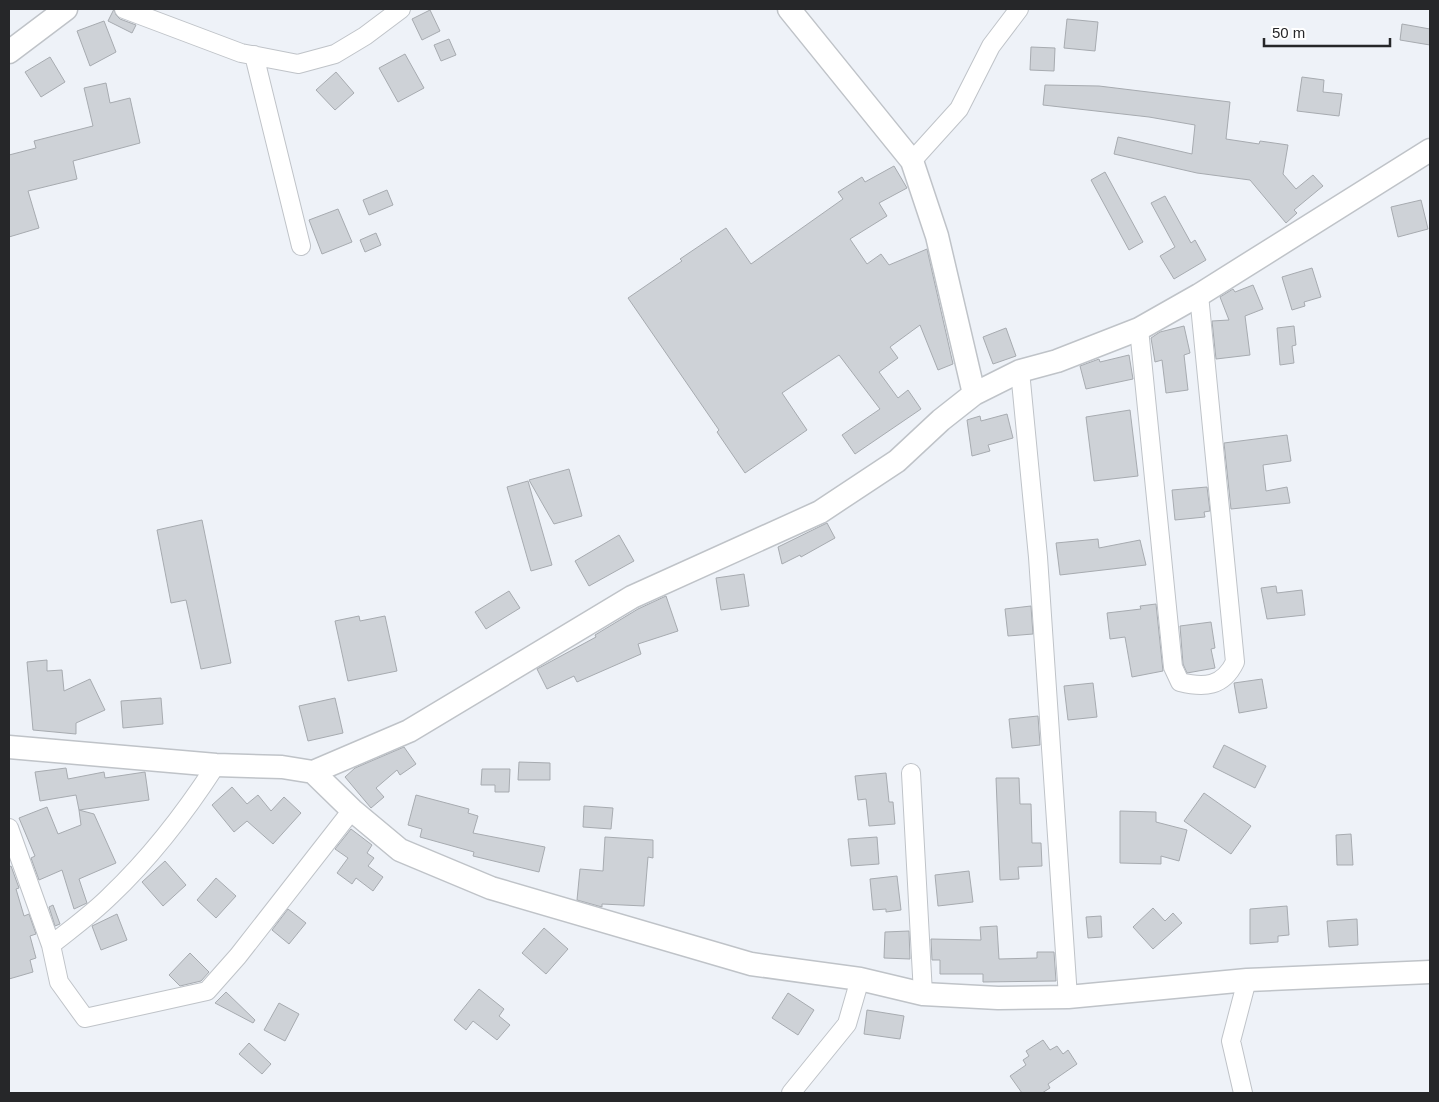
<svg xmlns="http://www.w3.org/2000/svg" width="1439" height="1102" font-family="Helvetica,sans-serif">
	<style>
		.building { fill: #ced2d7; stroke: #a7abb0 }
		.lines { fill: none; stroke-linecap: round; stroke-linejoin: round }
		.minor-casing { stroke: #bfc3c8; stroke-width: 20 }
		.tertiary-casing { stroke: #bfc3c8; stroke-width: 25 }
		.minor { stroke: #fff; stroke-width: 18 }
		.tertiary { stroke: #fff; stroke-width: 22 }
	</style>
	<rect width="100%" height="100%" fill="#eef2f8"/>
	<path class="building" d="M 114,9 L 116,15 L 120,19 L 136,25 L 132,33 L 108,21 Z
		M 430,10 L 440,31 L 422,40 L 412,19 Z
		M 1067,19 L 1098,22 L 1095,51 L 1064,48 Z
		M 104,21 L 116,52 L 90,66 L 77,31 Z
		M 1402,24 L 1430,29 L 1430,45 L 1400,40 Z
		M 449,39 L 456,55 L 441,61 L 434,45 Z
		M 1031,47 L 1055,48 L 1054,71 L 1030,70 Z
		M 405,54 L 424,88 L 398,102 L 379,68 Z
		M 50,57 L 65,82 L 41,97 L 25,72 Z
		M 336,72 L 354,93 L 335,110 L 316,90 Z
		M 1302,77 L 1324,80 L 1323,92 L 1342,94 L 1339,116 L 1297,111 Z
		M 106,83 L 110,103 L 130,98 L 140,143 L 73,161 L 77,179 L 28,191 L 39,228 L 9,237 L 9,155 L 36,148 L 34,141 L 93,126 L 84,88 Z
		M 1045,85 L 1099,86 L 1230,102 L 1226,139 L 1259,144 L 1260,141 L 1288,145 L 1283,174 L 1296,189 L 1313,175 L 1323,186 L 1294,210 L 1297,213 L 1286,223 L 1250,180 L 1197,173 L 1114,154 L 1118,137 L 1192,154 L 1195,125 L 1149,117 L 1043,105 Z
		M 894,166 L 907,188 L 879,203 L 887,216 L 850,239 L 867,264 L 881,254 L 889,265 L 927,249 L 953,364 L 938,370 L 920,325 L 890,347 L 898,358 L 879,372 L 898,398 L 908,390 L 921,409 L 855,454 L 842,435 L 880,409 L 839,355 L 782,393 L 807,430 L 745,473 L 717,432 L 719,430 L 628,298 L 682,261 L 680,259 L 726,228 L 751,264 L 843,199 L 838,192 L 862,177 L 865,182 Z
		M 1105,172 L 1143,242 L 1129,250 L 1091,180 Z
		M 387,190 L 393,205 L 369,215 L 363,200 Z
		M 1165,196 L 1191,243 L 1195,240 L 1206,260 L 1174,279 L 1160,256 L 1175,247 L 1151,203 Z
		M 1421,200 L 1428,229 L 1398,237 L 1391,207 Z
		M 338,209 L 352,242 L 322,254 L 309,220 Z
		M 376,233 L 381,245 L 365,252 L 360,240 Z
		M 1312,268 L 1321,297 L 1304,302 L 1305,306 L 1292,310 L 1282,277 Z
		M 1253,285 L 1263,309 L 1245,316 L 1250,355 L 1216,359 L 1212,321 L 1229,320 L 1220,297 L 1233,289 L 1235,292 Z
		M 1184,326 L 1190,353 L 1184,355 L 1188,390 L 1166,393 L 1162,360 L 1155,362 L 1151,338 L 1160,332 Z
		M 1294,326 L 1296,345 L 1292,346 L 1294,363 L 1280,365 L 1277,328 Z
		M 1006,328 L 1016,356 L 993,364 L 983,337 Z
		M 1129,355 L 1133,379 L 1086,389 L 1080,366 L 1099,359 L 1100,362 Z
		M 1130,410 L 1138,476 L 1094,481 L 1086,417 Z
		M 1007,414 L 1013,438 L 988,445 L 990,451 L 972,456 L 967,420 L 980,416 L 981,421 Z
		M 1287,435 L 1291,461 L 1263,465 L 1266,491 L 1287,487 L 1290,503 L 1231,509 L 1224,443 Z
		M 569,469 L 582,516 L 554,524 L 529,480 Z
		M 528,481 L 552,565 L 531,571 L 507,487 Z
		M 1207,487 L 1210,511 L 1204,512 L 1205,517 L 1175,520 L 1172,490 Z
		M 202,520 L 231,663 L 201,669 L 186,600 L 171,603 L 157,530 Z
		M 827,523 L 835,538 L 801,557 L 800,555 L 782,564 L 778,547 Z
		M 619,535 L 634,561 L 589,586 L 575,561 Z
		M 1098,539 L 1099,548 L 1140,540 L 1146,565 L 1060,575 L 1056,543 Z
		M 744,574 L 749,606 L 721,610 L 716,578 Z
		M 1276,586 L 1277,593 L 1302,590 L 1305,615 L 1267,619 L 1261,588 Z
		M 509,591 L 520,608 L 486,629 L 475,612 Z
		M 666,596 L 678,631 L 638,644 L 641,654 L 577,682 L 574,676 L 547,689 L 537,669 L 596,637 L 595,635 L 638,609 Z
		M 1156,604 L 1163,671 L 1132,677 L 1125,637 L 1110,639 L 1107,613 L 1141,609 L 1140,606 Z
		M 1031,606 L 1033,634 L 1008,636 L 1005,609 Z
		M 359,616 L 360,621 L 385,616 L 397,671 L 348,681 L 335,621 Z
		M 1211,622 L 1215,648 L 1211,649 L 1215,668 L 1187,673 L 1183,664 L 1180,626 Z
		M 47,660 L 47,671 L 62,670 L 64,691 L 90,679 L 105,710 L 76,723 L 76,734 L 33,730 L 27,662 Z
		M 1262,679 L 1267,708 L 1239,713 L 1234,683 Z
		M 1093,683 L 1097,717 L 1068,720 L 1064,686 Z
		M 161,698 L 163,724 L 123,728 L 121,701 Z
		M 335,698 L 343,733 L 308,741 L 299,706 Z
		M 1038,716 L 1040,745 L 1012,748 L 1009,719 Z
		M 1224,745 L 1266,766 L 1255,788 L 1213,767 Z
		M 404,747 L 416,764 L 400,775 L 397,770 L 376,788 L 384,797 L 371,808 L 345,777 L 355,768 Z
		M 519,762 L 550,763 L 550,780 L 518,780 Z
		M 66,768 L 68,779 L 104,772 L 105,778 L 145,772 L 149,800 L 79,810 L 76,795 L 40,801 L 35,772 Z
		M 482,769 L 510,769 L 509,792 L 495,792 L 495,785 L 481,785 Z
		M 886,773 L 889,802 L 893,802 L 895,824 L 869,826 L 866,799 L 858,800 L 855,776 Z
		M 996,778 L 1019,778 L 1020,804 L 1031,804 L 1032,843 L 1041,843 L 1042,866 L 1018,867 L 1019,879 L 1000,880 Z
		M 232,787 L 247,804 L 258,795 L 271,811 L 284,797 L 301,813 L 273,844 L 247,821 L 234,832 L 212,805 Z
		M 1204,793 L 1251,826 L 1231,854 L 1184,821 Z
		M 416,795 L 469,809 L 468,813 L 478,816 L 473,833 L 545,847 L 539,872 L 473,856 L 474,852 L 420,837 L 422,829 L 408,825 Z
		M 584,806 L 613,808 L 611,829 L 583,827 Z
		M 47,807 L 58,834 L 81,825 L 79,810 L 94,814 L 116,863 L 79,879 L 87,903 L 74,909 L 62,870 L 39,880 L 31,858 L 35,856 L 19,818 Z
		M 1120,811 L 1156,812 L 1156,822 L 1187,830 L 1179,861 L 1161,856 L 1161,864 L 1120,863 Z
		M 351,829 L 372,845 L 367,853 L 374,858 L 368,866 L 383,877 L 373,891 L 356,878 L 352,884 L 337,873 L 348,858 L 335,849 Z
		M 1351,834 L 1353,865 L 1337,865 L 1336,835 Z
		M 605,837 L 653,840 L 653,858 L 648,857 L 644,906 L 602,904 L 602,907 L 577,900 L 580,869 L 603,871 Z
		M 877,837 L 879,864 L 851,866 L 848,839 Z
		M 165,861 L 186,885 L 163,906 L 142,882 Z
		M 11,866 L 19,888 L 16,889 L 24,916 L 29,914 L 36,934 L 30,936 L 36,958 L 30,960 L 33,972 L 9,979 L 9,867 Z
		M 969,871 L 973,902 L 938,906 L 935,875 Z
		M 897,876 L 901,910 L 886,912 L 886,909 L 873,910 L 870,879 Z
		M 216,878 L 236,896 L 216,918 L 197,900 Z
		M 53,905 L 60,924 L 55,926 L 49,907 Z
		M 1287,906 L 1289,935 L 1278,936 L 1278,942 L 1250,944 L 1250,909 Z
		M 1153,908 L 1165,921 L 1173,913 L 1182,923 L 1153,949 L 1133,927 Z
		M 288,909 L 306,923 L 289,944 L 272,930 Z
		M 117,914 L 127,940 L 101,950 L 92,926 Z
		M 1101,916 L 1102,937 L 1088,938 L 1086,917 Z
		M 1357,919 L 1358,945 L 1329,947 L 1327,921 Z
		M 997,926 L 999,959 L 1037,958 L 1037,952 L 1054,952 L 1056,981 L 983,982 L 983,974 L 940,974 L 940,960 L 932,960 L 931,939 L 981,940 L 980,927 Z
		M 544,928 L 568,949 L 546,974 L 522,953 Z
		M 909,931 L 910,959 L 884,958 L 885,932 Z
		M 190,953 L 209,972 L 201,981 L 180,986 L 169,975 Z
		M 479,989 L 504,1009 L 499,1016 L 510,1025 L 497,1040 L 473,1021 L 466,1030 L 454,1020 Z
		M 226,992 L 255,1020 L 253,1023 L 215,1003 Z
		M 788,993 L 814,1010 L 798,1035 L 772,1018 Z
		M 279,1003 L 299,1014 L 285,1041 L 264,1030 Z
		M 867,1010 L 904,1016 L 900,1039 L 864,1034 Z
		M 1043,1040 L 1050,1050 L 1057,1046 L 1063,1054 L 1068,1050 L 1077,1064 L 1048,1084 L 1050,1088 L 1042,1093 L 1022,1093 L 1010,1076 L 1026,1065 L 1023,1060 L 1029,1056 L 1026,1051 Z
		M 249,1043 L 271,1064 L 262,1074 L 239,1054 Z"/>
	<g class="lines">
		<defs>
			<path id="minor" d="M 124,9 L 241,53 L 298,64 L 335,54 L 365,36 L 401,9
				M 254,55 L 301,246
				M 912,161 L 959,109 L 991,46 L 1019,9
				M 1139,329 L 1173,667 L 1180,682 C 1204,688 1223,687 1235,662 L 1199,295
				M 1020,371 L 1038,557 L 1068,997
				M 911,773 L 923,994
				M 9,828 L 51,945 L 59,982 L 85,1018 L 207,991 L 238,956 L 352,810
				M 51,945 C 71,929 92,914 110,896 C 151,857 185,813 216,765
				M 791,1093 L 847,1024 L 860,979
				M 1243,1093 L 1231,1041 L 1247,980"/>
			<path id="tertiary" d="M 789,9 L 912,161 L 937,236 L 974,394
				M 9,52 L 66,9
				M 9,747 L 216,765 L 282,767 L 313,772 L 409,731 L 632,597 L 820,512 L 897,461 L 941,420 L 974,394 L 1020,371 L 1057,361 L 1139,329 L 1199,295 L 1430,150
				M 313,772 L 352,810 L 400,850 L 491,888 L 751,964 L 860,979 L 923,994 L 998,998 L 1068,997 L 1247,980 L 1430,972"/>
		</defs>
		<use href="#minor" class="minor-casing"/>
		<use href="#tertiary" class="tertiary-casing"/>
		<use href="#minor" class="minor"/>
		<use href="#tertiary" class="tertiary"/>
	</g>
	<rect width="1439" height="1102" fill="none" stroke="#262729" stroke-width="20"/>
	<path d="M1264 38v8h126v-8" fill="none" stroke="#262729" stroke-width="2.5"/>
	<text x="1272" y="38" font-size="15" fill="#262729" stroke="#ffffff" stroke-width="4" paint-order="stroke">50 m</text>
</svg>
